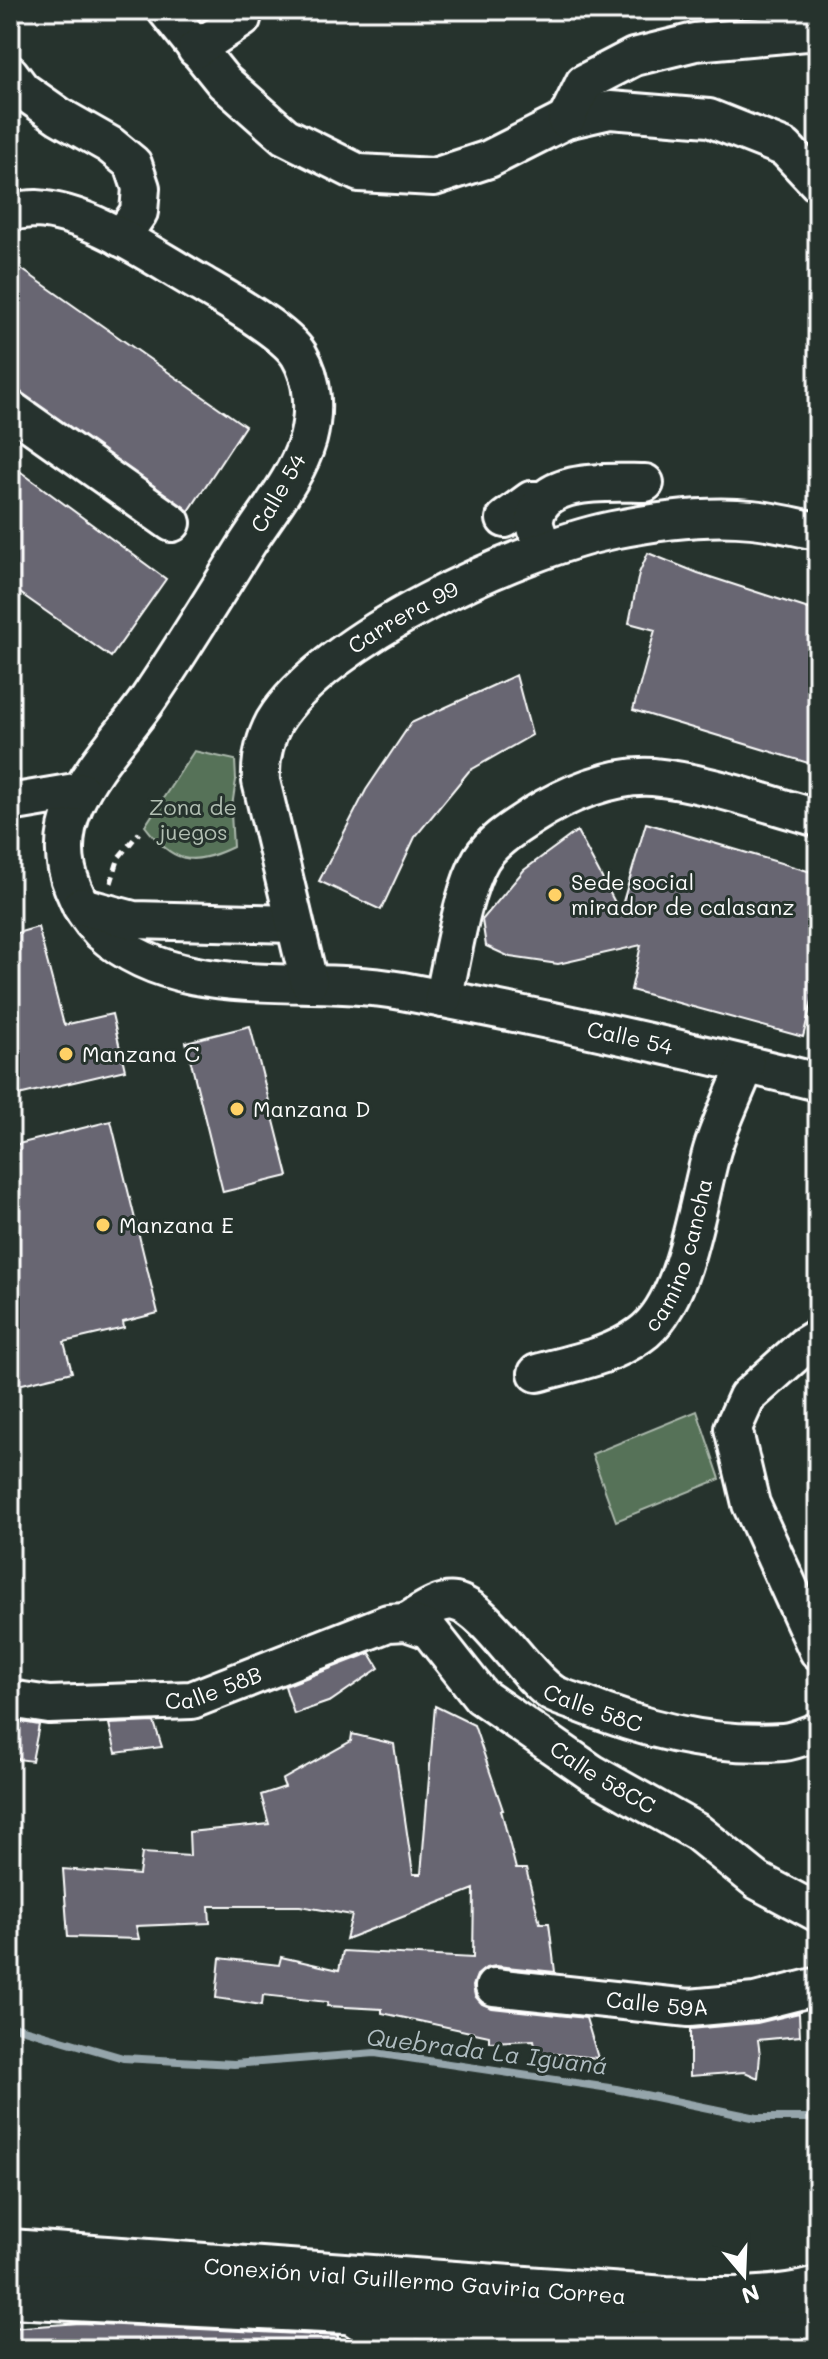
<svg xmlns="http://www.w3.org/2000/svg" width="828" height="2359" font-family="Mali,sans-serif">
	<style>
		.green { fill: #577259; stroke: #abb8ac; stroke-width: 2 }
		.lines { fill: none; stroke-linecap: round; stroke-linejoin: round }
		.stream { stroke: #95a5ab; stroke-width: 8 }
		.building { fill: #686672; stroke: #fff; stroke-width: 2 }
		.minor-casing { stroke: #fff; stroke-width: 42 }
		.highway-casing { stroke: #fff; stroke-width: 50 }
		.path { stroke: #fff; stroke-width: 5; stroke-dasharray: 8 6; stroke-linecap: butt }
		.minor { stroke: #26332d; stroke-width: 36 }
		.highway { stroke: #26332d; stroke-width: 44 }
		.poi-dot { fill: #ffd166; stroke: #26332d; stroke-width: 3 }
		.labels { text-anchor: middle; stroke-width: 6; stroke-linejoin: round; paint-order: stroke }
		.street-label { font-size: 22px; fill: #fff; stroke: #26332d }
		.park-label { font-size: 22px; fill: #b3c0b4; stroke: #26332d }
		.poi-label { font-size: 22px; fill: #fff; stroke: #26332d; text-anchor: start }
		.water-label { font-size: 24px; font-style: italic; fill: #afbcc0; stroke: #26332d }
	</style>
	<rect width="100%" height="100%" fill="#26332d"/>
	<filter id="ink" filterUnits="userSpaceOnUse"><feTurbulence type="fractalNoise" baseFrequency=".0125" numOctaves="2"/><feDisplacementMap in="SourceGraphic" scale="16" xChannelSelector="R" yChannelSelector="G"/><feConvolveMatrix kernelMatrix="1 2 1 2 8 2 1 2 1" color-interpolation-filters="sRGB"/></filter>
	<g filter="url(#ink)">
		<path class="green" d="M 194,751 L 235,760 L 236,780 L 231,813 L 233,847 C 191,867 173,863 145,826 Z
			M 697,1411 L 720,1479 L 616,1521 L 592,1454 Z"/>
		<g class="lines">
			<path class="stream" d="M 10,2025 L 123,2058 L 234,2064 L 375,2053 L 616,2089 L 757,2118 L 818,2118"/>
		</g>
		<path class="building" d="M 10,261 L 245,426 L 189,511 L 10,385 Z
			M 10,464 L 166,579 L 111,657 L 10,586 Z
			M 648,553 L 698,573 L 818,612 L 818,766 L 633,710 L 655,630 L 629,623 L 639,573 Z
			M 516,675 L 532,735 L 469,771 L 415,837 L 381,910 L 319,881 L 366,790 L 411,723 Z
			M 646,823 L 818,874 L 818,976 L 803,1037 L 631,990 L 641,945 L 558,964 L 510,957 L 486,946 L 482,920 L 524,870 L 577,831 L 620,912 Z
			M 38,927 L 64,1025 L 112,1014 L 125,1070 L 10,1097 L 10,935 Z
			M 250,1026 L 288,1176 L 223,1192 L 186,1042 Z
			M 111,1121 L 158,1313 L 123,1322 L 124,1328 L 64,1342 L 72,1372 L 10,1387 L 10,1146 Z
			M 370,1653 L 379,1668 L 331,1701 L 294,1714 L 285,1686 Z
			M 435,1706 L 474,1725 L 503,1810 L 501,1810 L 516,1869 L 526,1869 L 540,1923 L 549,1923 L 555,1972 L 496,1966 L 486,1968 L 477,1975 L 473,1986 L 475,1996 L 482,2004 L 492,2008 L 586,2018 L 598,2058 L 536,2052 L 534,2040 L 489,2042 L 489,2036 L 382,2013 L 382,2009 L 327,2006 L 328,2002 L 263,1995 L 262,2005 L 216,1998 L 220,1958 L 279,1965 L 281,1957 L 339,1970 L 343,1951 L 473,1958 L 474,1889 L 346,1939 L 352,1915 L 300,1906 L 209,1906 L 210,1923 L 136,1926 L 139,1939 L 68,1937 L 63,1869 L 139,1875 L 142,1853 L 190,1856 L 189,1832 L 269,1824 L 261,1795 L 285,1787 L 282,1780 L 351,1741 L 352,1734 L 394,1744 L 413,1874 L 421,1874 Z
			M 10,1720 L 39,1725 L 32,1761 L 10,1758 Z
			M 154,1722 L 162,1747 L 116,1753 L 109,1724 Z
			M 799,2013 L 800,2036 L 758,2040 L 760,2055 L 758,2078 L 745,2072 L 690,2076 L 690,2029 L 757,2023 Z
			M 80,2323 L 338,2336 L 338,2349 L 10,2349 L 10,2328 Z"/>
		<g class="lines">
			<defs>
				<g id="minor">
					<path d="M 166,10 L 224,82 L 285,136 L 359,173 L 434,177 L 489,159 L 566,120 L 610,110 L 709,118 L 785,148 L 818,183"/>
					<path d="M 196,49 L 242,19"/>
					<path d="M 10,74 L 22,90 L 59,116 L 110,145 L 133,164 L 141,188 L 139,212 L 121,238"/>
					<path d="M 566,120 L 584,83 L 634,57 L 695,42 L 818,31"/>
					<path id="s1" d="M 10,211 C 18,211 28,209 36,209 C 92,212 153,257 201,284 C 226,299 284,331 299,355 C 314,380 315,411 308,439 C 297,477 268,511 247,544 C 215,595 183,648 149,698 C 110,755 41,812 73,888 C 79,904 89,920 101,932 C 181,1004 304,973 402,991 C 541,1017 681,1048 818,1082"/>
					<path d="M 10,409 L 172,523"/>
					<path d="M 505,519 L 531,500 L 543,500"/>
					<path d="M 544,549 C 541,541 534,527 535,519 C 541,476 613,483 645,483"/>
					<path d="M 10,803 L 81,791"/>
					<path d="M 81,906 L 133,920 L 294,924"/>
					<path id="s2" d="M 309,982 L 261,781 C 260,760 264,741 274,722 C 324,639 519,549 613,530 C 657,521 707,514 752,519 C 774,521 796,527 818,531"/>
					<path d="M 443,999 C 453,958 461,894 481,859 C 493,840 514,828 532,816 C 564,795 614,774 653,777 C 707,782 766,804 818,818"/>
					<path d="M 818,1337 L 805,1345 L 747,1397 L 733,1428 L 751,1504 L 818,1651"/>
					<path id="s3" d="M 537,1373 C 572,1363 610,1357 640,1335 C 686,1303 697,1202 712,1150 C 721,1121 735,1093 746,1065"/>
					<path id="s4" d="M 406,1622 C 420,1614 439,1599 455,1602 C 486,1608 522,1673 552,1693 C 561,1698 572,1701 581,1704 C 643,1729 715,1747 783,1742 C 795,1741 807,1735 818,1731"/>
					<path id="s5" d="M 10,1699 L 49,1705 L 192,1700 L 388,1623 L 406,1622 L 429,1630 L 481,1696 L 592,1773 L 697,1832 L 758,1881 L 818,1913"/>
					<path id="s6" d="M 494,1987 L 689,2008 L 755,2002 L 818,1986"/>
					<path d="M 345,2311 L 401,2349"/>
				</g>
				<g id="highway">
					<path id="s7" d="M 10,2252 L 666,2299 C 717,2300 769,2303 818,2290"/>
					<path d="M 10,2295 L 345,2311 L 663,2336 L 818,2334"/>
				</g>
			</defs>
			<use href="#minor" class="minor-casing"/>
			<use href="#highway" class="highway-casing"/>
			<path class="path" d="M 111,883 L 119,857 L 139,833"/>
			<use href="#minor" class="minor"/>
			<use href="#highway" class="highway"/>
		</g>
	</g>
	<g class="poi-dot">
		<circle cx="555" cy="895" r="8"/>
		<circle cx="66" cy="1054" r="8"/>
		<circle cx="237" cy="1109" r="8"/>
		<circle cx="103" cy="1225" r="8"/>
	</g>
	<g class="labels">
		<g class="street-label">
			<text transform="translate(278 493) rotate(-60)" y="8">Calle 54</text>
			<text dy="8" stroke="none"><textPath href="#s2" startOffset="436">Carrera 99</textPath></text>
			<text dy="8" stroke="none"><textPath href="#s1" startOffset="1536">Calle 54</textPath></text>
			<text dy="8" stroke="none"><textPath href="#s3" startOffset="202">camino cancha</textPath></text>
			<text dy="8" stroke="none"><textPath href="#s5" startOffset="206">Calle 58B</textPath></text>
			<text dy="8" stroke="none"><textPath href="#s4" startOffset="232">Calle 58C</textPath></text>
			<text dy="8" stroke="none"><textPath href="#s5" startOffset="666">Calle 58CC</textPath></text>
			<text dy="8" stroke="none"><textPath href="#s6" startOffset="164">Calle 59A</textPath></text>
			<text dy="8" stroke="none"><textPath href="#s7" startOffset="406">Conexión vial Guillermo Gaviria Correa</textPath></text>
		</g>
		<g class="park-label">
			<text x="193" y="815">Zona de<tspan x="193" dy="25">juegos</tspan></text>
		</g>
		<g class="poi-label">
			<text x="571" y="890">Sede social<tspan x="571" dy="25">mirador de calasanz</tspan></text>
			<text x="82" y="1062">Manzana C</text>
			<text x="253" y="1117">Manzana D</text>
			<text x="119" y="1233">Manzana E</text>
		</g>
		<g class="water-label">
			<text transform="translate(487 2052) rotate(7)" y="8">Quebrada La Iguaná</text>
		</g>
	</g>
	<rect width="828" height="2359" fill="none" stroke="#26332d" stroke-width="40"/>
	<rect x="20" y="20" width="788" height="2319" fill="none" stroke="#fff" stroke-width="3" filter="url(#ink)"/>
	<g transform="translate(744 2275) rotate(161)" stroke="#26332d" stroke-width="6" paint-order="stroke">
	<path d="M0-6L14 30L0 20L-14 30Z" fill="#ffffff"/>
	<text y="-12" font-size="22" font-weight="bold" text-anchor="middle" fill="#ffffff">N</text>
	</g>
</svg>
